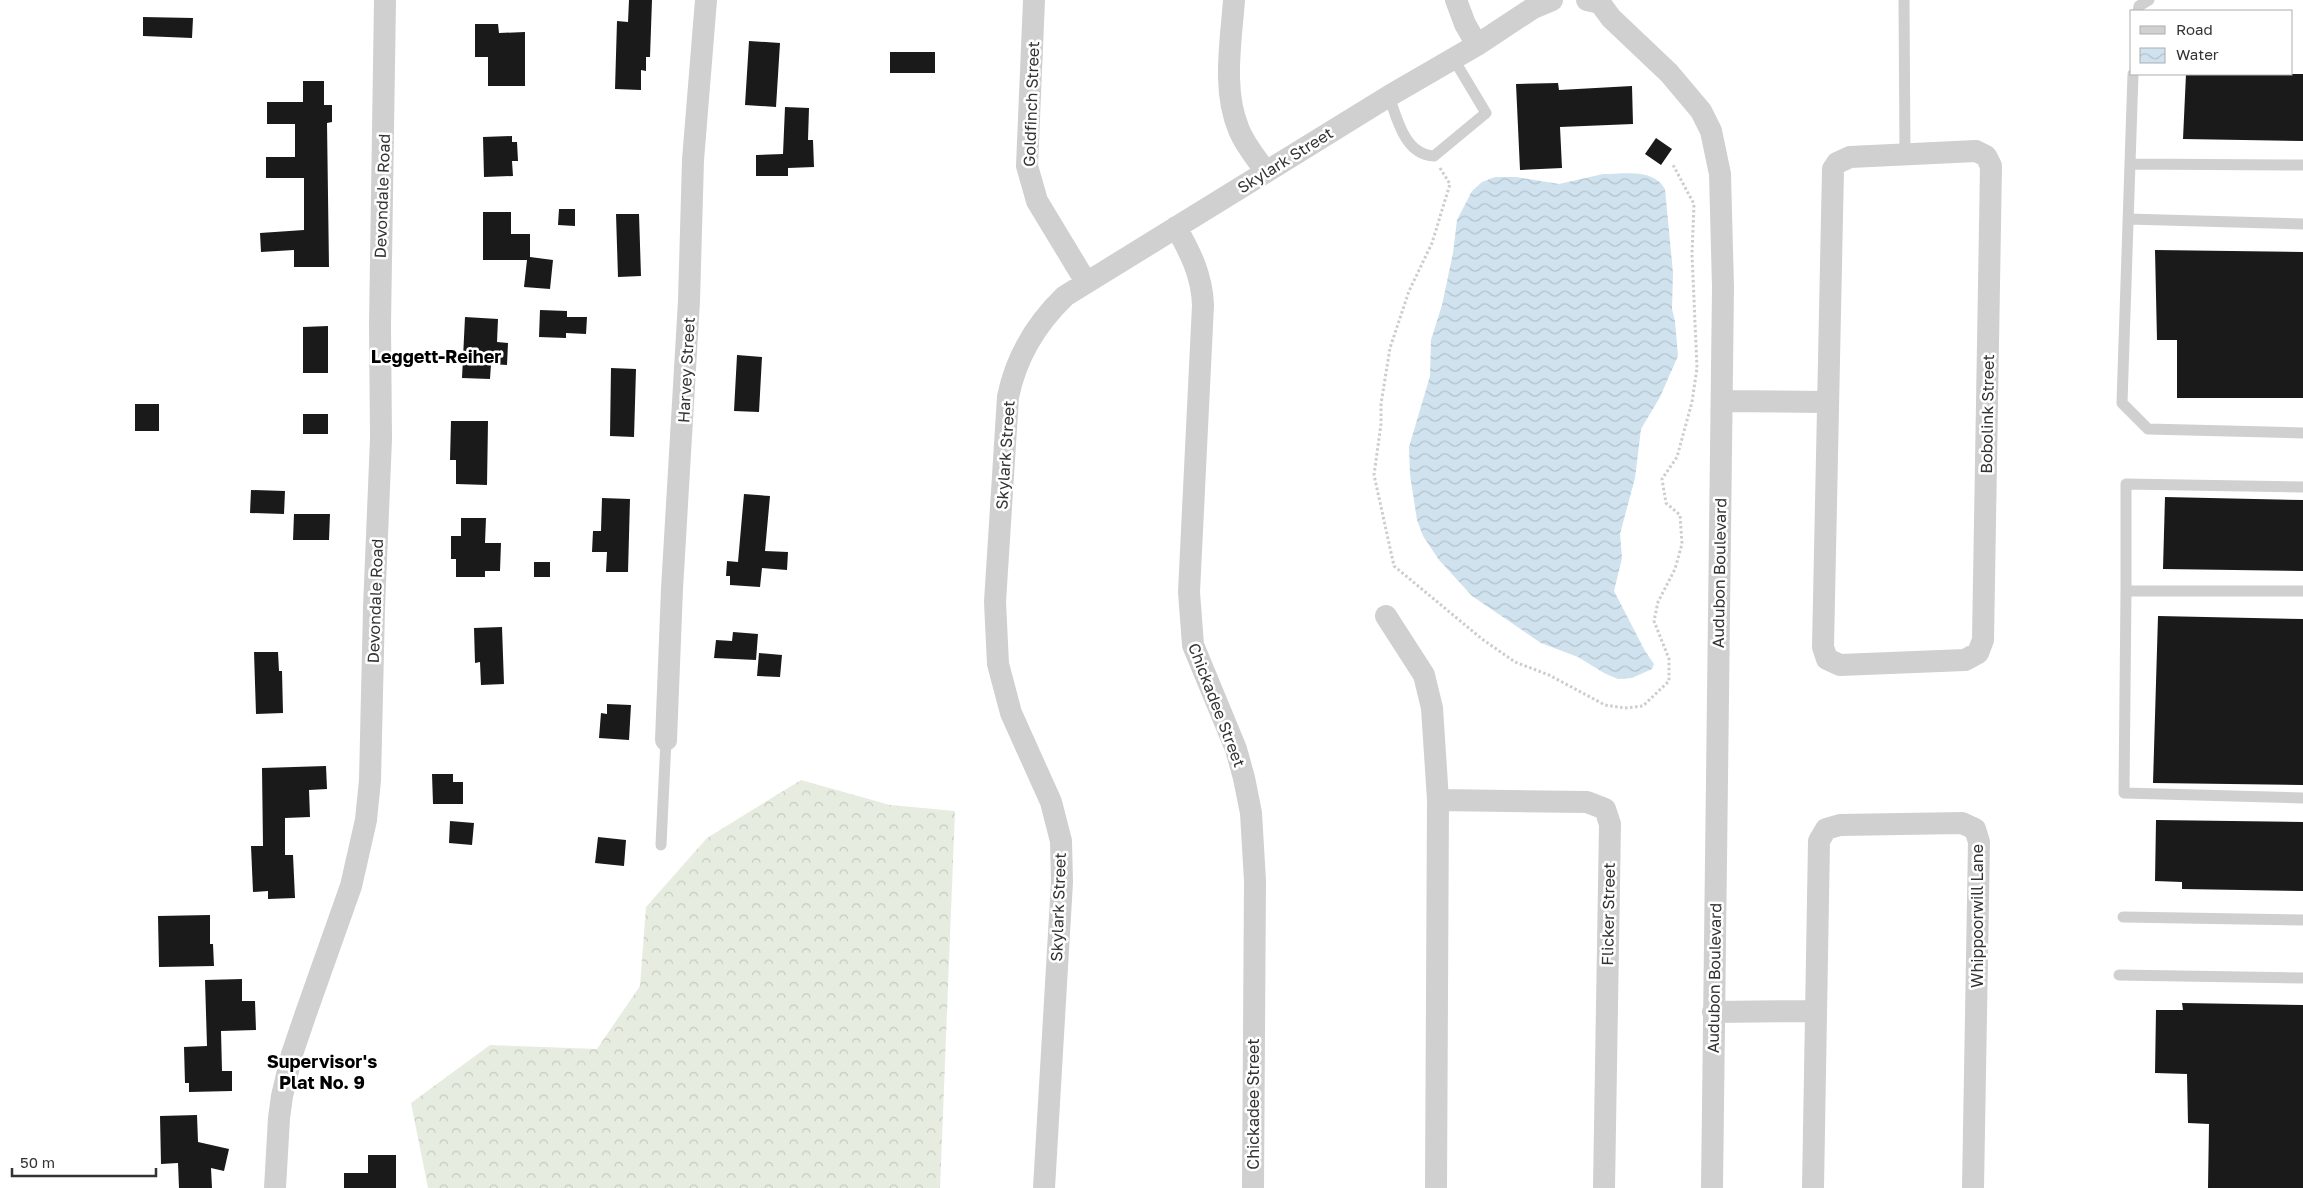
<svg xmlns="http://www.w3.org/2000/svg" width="2303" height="1188" font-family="'Golos Text',sans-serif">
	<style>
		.forest { fill: url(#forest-crowns) }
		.water { fill: url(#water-waves) }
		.building { fill: #1a1a1a }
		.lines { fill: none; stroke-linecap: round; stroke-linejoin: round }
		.path { stroke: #cdcdcd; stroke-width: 3; stroke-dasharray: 2.5 2.5; stroke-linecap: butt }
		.lane { stroke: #d0d0d0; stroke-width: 11 }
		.street { stroke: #d0d0d0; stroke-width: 22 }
		.labels { text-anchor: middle; stroke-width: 5; stroke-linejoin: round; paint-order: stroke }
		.street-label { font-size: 16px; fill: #333; stroke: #fff }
		.neighbourhood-label { font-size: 18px; font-weight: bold; fill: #000; stroke: #fff }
	</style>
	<defs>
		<pattern id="forest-crowns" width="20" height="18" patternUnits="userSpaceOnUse" patternTransform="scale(1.25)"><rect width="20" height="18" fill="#e6ecdf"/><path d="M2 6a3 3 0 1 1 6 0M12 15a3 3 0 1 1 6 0" fill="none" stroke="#c6cbc0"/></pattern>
		<pattern id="water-waves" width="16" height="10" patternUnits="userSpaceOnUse" patternTransform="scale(1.25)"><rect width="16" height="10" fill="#cfe2ee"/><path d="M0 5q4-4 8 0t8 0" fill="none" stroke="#b2c2cd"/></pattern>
	</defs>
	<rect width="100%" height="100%" fill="#fff"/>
	<path class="forest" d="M 801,780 L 890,805 L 955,811 L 940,1188 L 428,1188 L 411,1103 L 490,1045 L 597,1049 L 640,986 L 646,907 L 707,838 Z"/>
	<path class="water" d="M 1603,174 C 1624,174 1653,168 1665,189 L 1673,273 L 1672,309 L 1675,321 L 1678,356 L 1660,397 L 1641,429 L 1635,478 L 1620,534 L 1622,558 L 1614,591 L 1645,651 L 1654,664 L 1652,669 L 1632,678 L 1618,679 L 1604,673 L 1578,657 L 1541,643 L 1472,596 L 1439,560 L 1423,536 L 1417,520 L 1410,475 L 1409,447 L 1430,376 L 1431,340 L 1442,305 L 1453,253 L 1457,220 L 1472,191 L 1482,182 L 1495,177 L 1516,177 L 1559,184 Z"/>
	<path class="building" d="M 629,0 L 652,0 L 650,57 L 646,57 L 646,71 L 641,70 L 641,90 L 615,89 L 617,21 L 628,22 Z
		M 143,17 L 193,18 L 192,38 L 143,36 Z
		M 475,24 L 498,24 L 499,33 L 525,32 L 525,86 L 488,86 L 488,57 L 475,57 Z
		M 749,41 L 780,43 L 776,107 L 745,105 Z
		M 890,52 L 935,52 L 935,73 L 890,73 Z
		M 2186,74 L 2303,74 L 2303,141 L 2183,139 Z
		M 303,81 L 324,81 L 324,105 L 332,105 L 332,122 L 327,123 L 329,267 L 294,267 L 294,250 L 261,252 L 260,233 L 304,230 L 304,178 L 266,178 L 266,157 L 295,157 L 295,124 L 267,124 L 267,102 L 303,102 Z
		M 1558,83 L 1559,90 L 1632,86 L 1633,124 L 1560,127 L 1562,168 L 1520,170 L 1516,84 Z
		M 785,107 L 809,108 L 808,140 L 813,140 L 814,167 L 788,168 L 788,176 L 756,176 L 756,155 L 783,154 Z
		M 512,136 L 512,142 L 517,142 L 518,161 L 512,161 L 513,176 L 484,177 L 483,137 Z
		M 1656,138 L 1672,149 L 1661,165 L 1645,154 Z
		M 559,209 L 575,209 L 575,226 L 558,225 Z
		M 483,212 L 511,212 L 511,234 L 530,234 L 530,257 L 553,260 L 550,289 L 524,287 L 527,260 L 483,260 Z
		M 616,214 L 639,214 L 641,276 L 618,277 Z
		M 2155,250 L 2303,252 L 2303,398 L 2177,398 L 2177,340 L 2157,340 Z
		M 540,310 L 567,311 L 567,317 L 587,317 L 586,334 L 566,333 L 566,338 L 539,337 Z
		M 465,317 L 498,319 L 497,342 L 508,343 L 507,365 L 491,364 L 490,379 L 462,378 Z
		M 328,326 L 328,373 L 303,373 L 303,327 Z
		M 737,355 L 762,357 L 759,412 L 734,411 Z
		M 611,368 L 636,369 L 634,437 L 610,436 Z
		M 135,404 L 159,404 L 159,431 L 135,431 Z
		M 303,414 L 328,414 L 328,434 L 303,434 Z
		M 451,421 L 488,421 L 487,485 L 456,484 L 456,460 L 450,460 Z
		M 251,490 L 285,491 L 284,514 L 250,513 Z
		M 744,494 L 770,496 L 765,551 L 788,552 L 787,570 L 762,568 L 760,587 L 730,585 L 730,576 L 726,576 L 727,561 L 738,562 Z
		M 2165,497 L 2303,500 L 2303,571 L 2163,569 Z
		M 602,498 L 630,499 L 628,572 L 606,572 L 607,552 L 592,552 L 593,531 L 601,531 Z
		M 294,514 L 330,514 L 329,540 L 293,540 Z
		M 461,518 L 486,518 L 485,543 L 501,543 L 500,571 L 485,571 L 485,577 L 456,577 L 456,559 L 451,559 L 451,536 L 461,536 Z
		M 534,562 L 550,562 L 550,577 L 534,577 Z
		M 2158,616 L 2303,619 L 2303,785 L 2153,783 Z
		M 502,627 L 504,684 L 481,685 L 480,662 L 475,663 L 474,628 Z
		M 733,632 L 758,634 L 756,660 L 714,658 L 716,640 L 732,641 Z
		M 254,652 L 278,652 L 279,671 L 282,671 L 283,713 L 256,714 Z
		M 759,653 L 782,655 L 780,677 L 757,676 Z
		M 607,704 L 631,705 L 629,740 L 599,738 L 601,713 L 607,714 Z
		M 326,766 L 327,789 L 309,790 L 310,817 L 285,818 L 285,855 L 293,855 L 295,898 L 268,899 L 268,891 L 253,892 L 251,846 L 263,846 L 262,768 Z
		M 432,774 L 453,774 L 453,782 L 463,782 L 463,804 L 433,804 Z
		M 2156,820 L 2303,822 L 2303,891 L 2182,889 L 2182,882 L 2155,881 Z
		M 450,821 L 474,823 L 472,845 L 449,843 Z
		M 598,837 L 626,840 L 624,866 L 595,863 Z
		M 210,915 L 210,944 L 213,944 L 214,966 L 159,967 L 158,916 Z
		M 242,979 L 242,1001 L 255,1001 L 256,1030 L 221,1031 L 222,1071 L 232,1071 L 232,1091 L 189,1092 L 189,1083 L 185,1083 L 184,1047 L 207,1046 L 205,980 Z
		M 2182,1003 L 2303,1005 L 2303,1188 L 2208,1188 L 2209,1124 L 2188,1123 L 2187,1074 L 2155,1073 L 2156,1010 L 2183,1010 Z
		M 197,1115 L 198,1142 L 229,1149 L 224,1171 L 211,1168 L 212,1188 L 179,1188 L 178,1163 L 161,1164 L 160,1116 Z
		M 368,1155 L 396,1155 L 396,1188 L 344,1188 L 344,1173 L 368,1173 Z"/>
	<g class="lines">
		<path class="path" d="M 1440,168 L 1450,184 L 1432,243 L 1409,291 L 1390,348 L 1381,404 L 1381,424 L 1374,475 L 1394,566 L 1482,639 L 1515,662 L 1549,675 L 1605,705 L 1625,708 L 1643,706 L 1669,681 L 1669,659 L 1654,621 L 1658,602 L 1675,569 L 1682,544 L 1680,515 L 1666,503 L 1662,479 L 1677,457 L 1692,402 L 1697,368 L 1692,254 L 1694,204 L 1672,163"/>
		<path class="lane" d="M 1904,0 L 1905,154
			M 2138,11 L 2139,6 L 2149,0
			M 2133,74 L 2122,403 L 2148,429 L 2303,433
			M 1389,96 C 1397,119 1405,155 1434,156 L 1486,113 L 1453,58
			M 2130,164 L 2303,165
			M 2128,219 L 2303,224
			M 2126,591 L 2126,484 L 2303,487
			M 2303,591 L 2126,591 L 2124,793 L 2303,798
			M 661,845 L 666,740
			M 2123,917 L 2303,920
			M 2119,975 L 2303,978"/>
		<path class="street" d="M 1034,0 L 1027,166 L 1037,201 L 1086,282
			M 1234,0 C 1231,42 1222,90 1239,130 C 1245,145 1257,159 1266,172
			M 1456,0 L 1465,24 L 1477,45
			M 1587,0 L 1600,3 L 1611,18 L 1669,73 L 1701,111 L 1711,131 L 1720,174 L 1723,287 L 1712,1188
			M 1976,151 L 1986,156 L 1991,166 L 1983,640 L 1978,653 L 1965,660 L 1840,665 L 1827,659 L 1823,647 L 1833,169 L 1837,163 L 1850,157 Z
			M 1176,227 C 1190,252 1202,275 1203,305 L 1189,592 L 1193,645 L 1236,749 L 1244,778 L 1251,813 L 1255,881 L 1253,1188
			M 1722,401 L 1827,402
			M 1386,616 L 1424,675 L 1432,708 L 1438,800 L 1436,1188
			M 666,740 L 672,589 L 689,301 L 693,160 L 706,0
			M 1438,800 L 1587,802 L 1605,809 L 1610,824 L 1604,1188
			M 1713,1012 L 1815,1011
			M 275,1188 L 279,1118 L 282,1096 L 292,1054 L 306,1013 L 351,886 L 366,820 L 370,780 L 374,608 L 381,439 L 380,325 L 385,0
			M 1044,1188 L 1062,882 L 1061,841 L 1051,802 L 1011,713 L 998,664 L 995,602 L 1008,397 C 1016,357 1036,324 1065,296 L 1389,96 L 1477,45 L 1533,8 L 1552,0
			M 1813,1188 L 1819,841 L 1826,829 L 1840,825 L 1962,823 L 1975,829 L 1979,842 L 1973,1188"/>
	</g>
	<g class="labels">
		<g class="street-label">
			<text transform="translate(1031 104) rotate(-88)" y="6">Goldfinch Street</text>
			<text transform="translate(1285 160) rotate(-32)" y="6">Skylark Street</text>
			<text transform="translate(382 196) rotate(-88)" y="6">Devondale Road</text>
			<text transform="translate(686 370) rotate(-87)" y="6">Harvey Street</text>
			<text transform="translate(1987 414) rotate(-89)" y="6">Bobolink Street</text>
			<text transform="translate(1005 455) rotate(-86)" y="6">Skylark Street</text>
			<text transform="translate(1719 573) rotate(-89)" y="6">Audubon Boulevard</text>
			<text transform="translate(375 601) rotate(-88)" y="6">Devondale Road</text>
			<text transform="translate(1217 705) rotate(69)" y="6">Chickadee Street</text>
			<text transform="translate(1058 907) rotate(-88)" y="6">Skylark Street</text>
			<text transform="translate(1608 914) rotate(-89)" y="6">Flicker Street</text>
			<text transform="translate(1977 916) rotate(-90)" y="6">Whippoorwill Lane</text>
			<text transform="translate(1714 978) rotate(-89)" y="6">Audubon Boulevard</text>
			<text transform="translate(1253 1104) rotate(-90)" y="6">Chickadee Street</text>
		</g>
		<g class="neighbourhood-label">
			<text x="436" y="363">Leggett-Reiher</text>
			<text x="322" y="1068">Supervisor's<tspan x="322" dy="21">Plat No. 9</tspan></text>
		</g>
	</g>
	<rect x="2130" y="10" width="162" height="65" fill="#ffffff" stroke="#adadad"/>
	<rect x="2140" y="26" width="25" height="8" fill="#d0d0d0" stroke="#adadad"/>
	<text x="2176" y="35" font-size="15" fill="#333333">Road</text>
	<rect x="2140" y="48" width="25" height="15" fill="url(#water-waves)" stroke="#adadad"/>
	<text x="2176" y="60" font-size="15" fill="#333333">Water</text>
	<path d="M12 1168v8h144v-8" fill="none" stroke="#333333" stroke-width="2.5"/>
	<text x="20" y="1168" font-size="15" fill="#333333" stroke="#ffffff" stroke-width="4" paint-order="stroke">50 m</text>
</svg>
